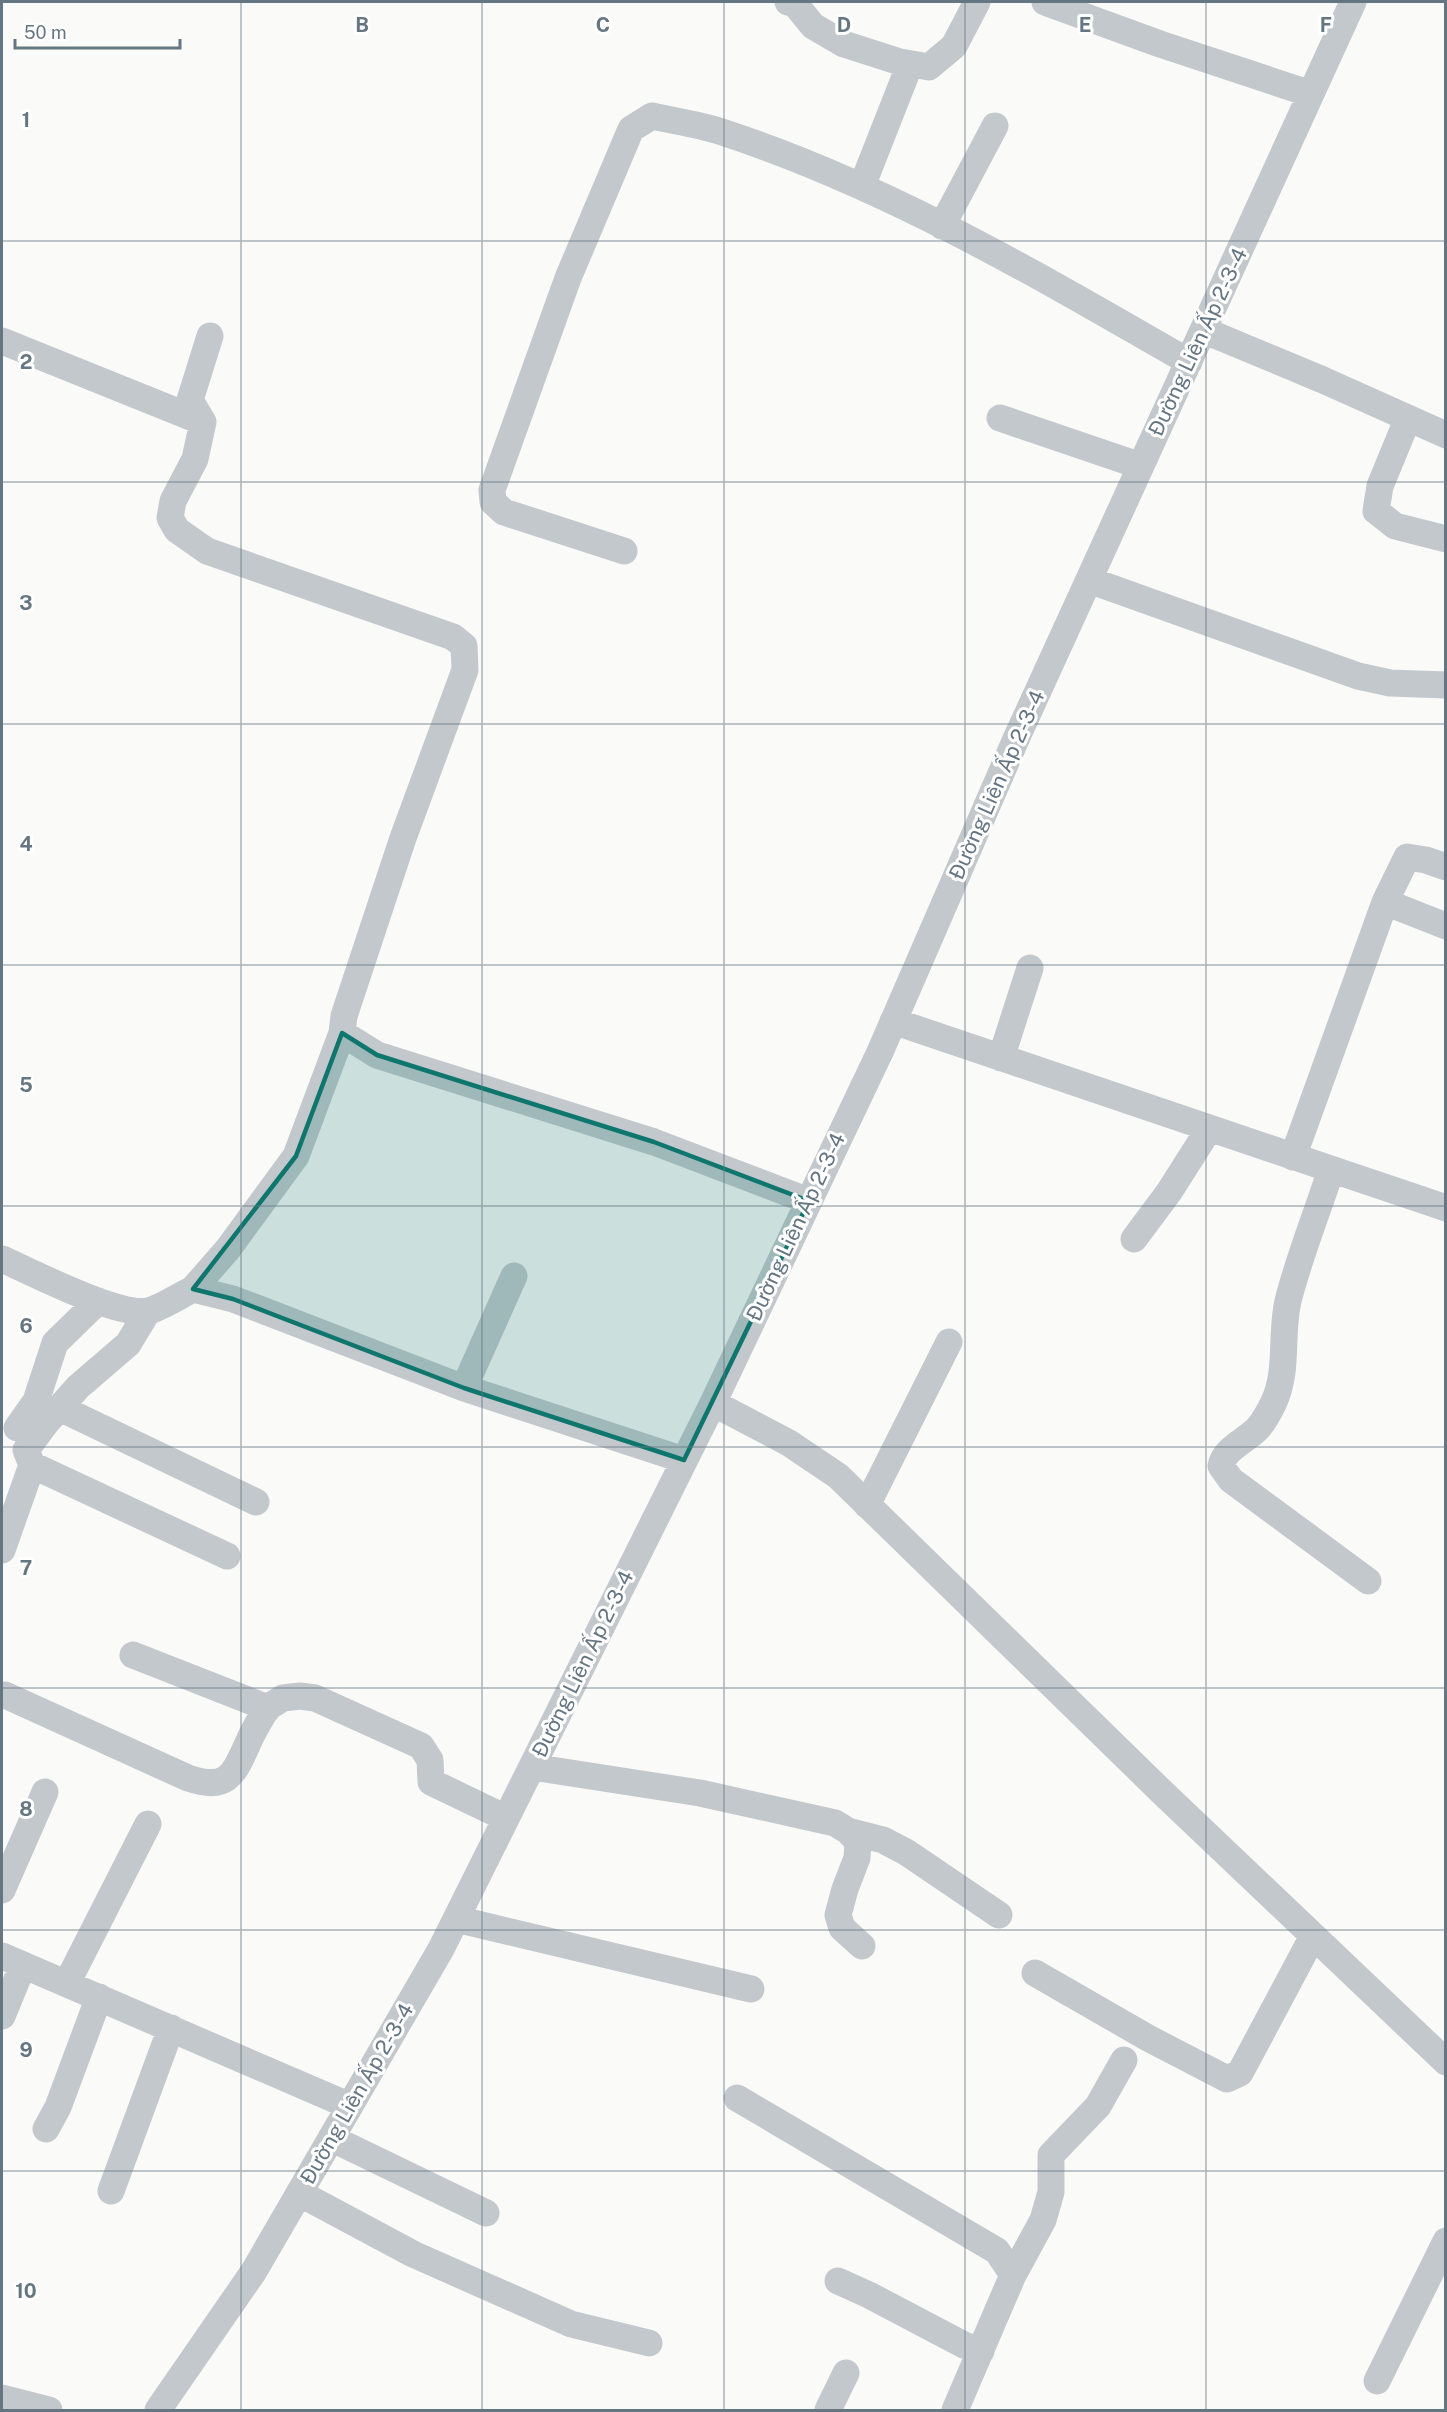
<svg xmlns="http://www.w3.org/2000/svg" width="1447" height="2412" font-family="'Public Sans',sans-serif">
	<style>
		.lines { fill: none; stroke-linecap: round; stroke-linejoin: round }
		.minor { stroke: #c3c8cc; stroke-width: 27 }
		.marked { fill: #0f766e; fill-opacity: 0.2; stroke: #0f766e; stroke-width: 4.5; stroke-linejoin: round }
		.grid { fill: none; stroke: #657683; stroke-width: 1.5; stroke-opacity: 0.55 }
		.labels { text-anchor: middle; stroke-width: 6; stroke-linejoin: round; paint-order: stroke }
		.street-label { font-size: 21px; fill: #657683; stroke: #fff }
		.grid-label { font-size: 20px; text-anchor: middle; font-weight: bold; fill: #657683; stroke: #fff; stroke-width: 6; stroke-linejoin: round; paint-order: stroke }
	</style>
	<rect width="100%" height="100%" fill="#fafaf8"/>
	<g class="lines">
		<path class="minor" d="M 788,2 L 795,4 L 813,26 L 844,44 L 900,62 L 929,67 L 954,46 L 977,2
			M 1045,2 L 1160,44 L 1311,94
			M 862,186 L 910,64
			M 942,226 L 995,126
			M 1203,330 L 1323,380 L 1446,435
			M 2,341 L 203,422
			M 1000,418 L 1141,466
			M 1408,418 L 1380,486 L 1376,511 L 1395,526 L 1446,539
			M 624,551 L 504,512 L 493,502 L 492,490 L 568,278 L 631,129 L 652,116 C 674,121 698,124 719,131 C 885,185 1038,275 1189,362
			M 1089,580 L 1358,676 L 1390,683 L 1446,685
			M 1385,902 L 1446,926
			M 893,1021 L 1446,1208
			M 342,1033 L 377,1055 L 654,1142 L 809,1201
			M 1001,1058 L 1030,968
			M 1293,1157 L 1385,902 L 1407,857 L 1426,860 L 1446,867
			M 1331,1170 C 1317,1213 1299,1257 1288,1301 C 1280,1335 1289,1371 1273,1404 C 1269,1412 1264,1421 1259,1427 C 1248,1440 1224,1448 1221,1466 L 1231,1480 L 1368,1581
			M 1134,1239 L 1169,1192 L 1209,1129
			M 2,1259 C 32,1272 118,1317 148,1311 C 161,1308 181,1295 193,1289 L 233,1299 L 464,1388 L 684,1460
			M 193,1289 L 228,1249 L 296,1156 L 342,1033 L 344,1016 L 403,838 L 465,670 L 464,646 L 453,637 L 207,551 L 177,530 L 170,518 L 173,501 L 195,459 L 203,422 L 190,400 L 210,336
			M 464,1388 L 514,1276
			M 713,1403 L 789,1443 L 838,1476 L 1164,1794 L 1446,2062
			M 60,1408 L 256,1502
			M 17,1428 L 36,1401 L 55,1343 L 98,1301
			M 32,1465 L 227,1556
			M 867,1505 L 949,1342
			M 2,1550 L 32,1465 L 26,1450 L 46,1423 L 78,1387 L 128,1344 L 148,1311
			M 133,1655 L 268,1708
			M 5,1695 L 188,1778 C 227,1791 233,1776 248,1743 C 252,1733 258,1723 264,1713 L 270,1706 L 283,1698 L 300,1696 L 315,1698 L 421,1746 L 430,1760 L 431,1782 L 506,1818
			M 532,1767 L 700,1793 L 835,1823 L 848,1831 L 858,1842 L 857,1858 L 845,1889 L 838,1915 L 842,1928 L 862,1946
			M 848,1831 L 883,1840 L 906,1852 L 999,1915
			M 2,1890 L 45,1792
			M 456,1919 L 751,1989
			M 2,1956 L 350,2106
			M 1035,1973 L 1148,2038 L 1227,2079 L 1240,2073 L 1313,1936
			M 67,1983 L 148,1824
			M 2,2016 L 23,1965
			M 737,2098 L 997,2251 L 1013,2275 L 955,2410
			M 46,2129 L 58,2107 L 99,1997
			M 331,2138 L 486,2213
			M 111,2191 L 171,2028
			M 299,2193 L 413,2254 L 571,2324 L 649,2343
			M 1013,2275 L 1043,2220 L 1051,2192 L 1051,2155 L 1098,2106 L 1124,2060
			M 838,2281 L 869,2295 L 964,2345 L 981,2351
			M 1377,2381 L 1446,2241
			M 2,2398 L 49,2410
			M 158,2410 L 254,2271 L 441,1949 L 713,1403 L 880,1052 L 1016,739 L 1353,2
			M 828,2410 L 846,2373"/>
	</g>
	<path class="marked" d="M 342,1033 L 377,1055 L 654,1142 L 809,1201 L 684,1460 L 464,1388 L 233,1299 L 193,1289 L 296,1156 Z"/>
	<path class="grid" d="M 241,2 L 241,2410M 482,2 L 482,2410M 724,2 L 724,2410M 965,2 L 965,2410M 1206,2 L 1206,2410M 2,241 L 1446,241M 2,482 L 1446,482M 2,724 L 1446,724M 2,965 L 1446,965M 2,1206 L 1446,1206M 2,1447 L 1446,1447M 2,1688 L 1446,1688M 2,1930 L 1446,1930M 2,2171 L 1446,2171"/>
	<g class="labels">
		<g class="street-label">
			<text transform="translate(1198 342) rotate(-65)" y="7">Đường Liên Ấp 2-3-4</text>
			<text transform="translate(997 785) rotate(-66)" y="7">Đường Liên Ấp 2-3-4</text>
			<text transform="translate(796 1227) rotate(-65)" y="7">Đường Liên Ấp 2-3-4</text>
			<text transform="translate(583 1664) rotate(-64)" y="7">Đường Liên Ấp 2-3-4</text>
			<text transform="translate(357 2094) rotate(-60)" y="7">Đường Liên Ấp 2-3-4</text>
		</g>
	</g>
	<g class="grid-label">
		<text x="362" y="32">B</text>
		<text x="603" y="32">C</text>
		<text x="844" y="32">D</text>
		<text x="1085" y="32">E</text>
		<text x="1326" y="32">F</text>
		<text x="26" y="127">1</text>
		<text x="26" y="369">2</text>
		<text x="26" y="610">3</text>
		<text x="26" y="851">4</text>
		<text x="26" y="1092">5</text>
		<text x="26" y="1333">6</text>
		<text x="26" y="1575">7</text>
		<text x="26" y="1816">8</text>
		<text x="26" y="2057">9</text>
		<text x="26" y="2298">10</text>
	</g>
	<rect width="1447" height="2412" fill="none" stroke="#657683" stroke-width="6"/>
	<path d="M15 39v9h165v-9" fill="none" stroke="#657683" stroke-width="3"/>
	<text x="24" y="39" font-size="18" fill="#657683" stroke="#ffffff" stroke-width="4.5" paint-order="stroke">50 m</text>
</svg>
